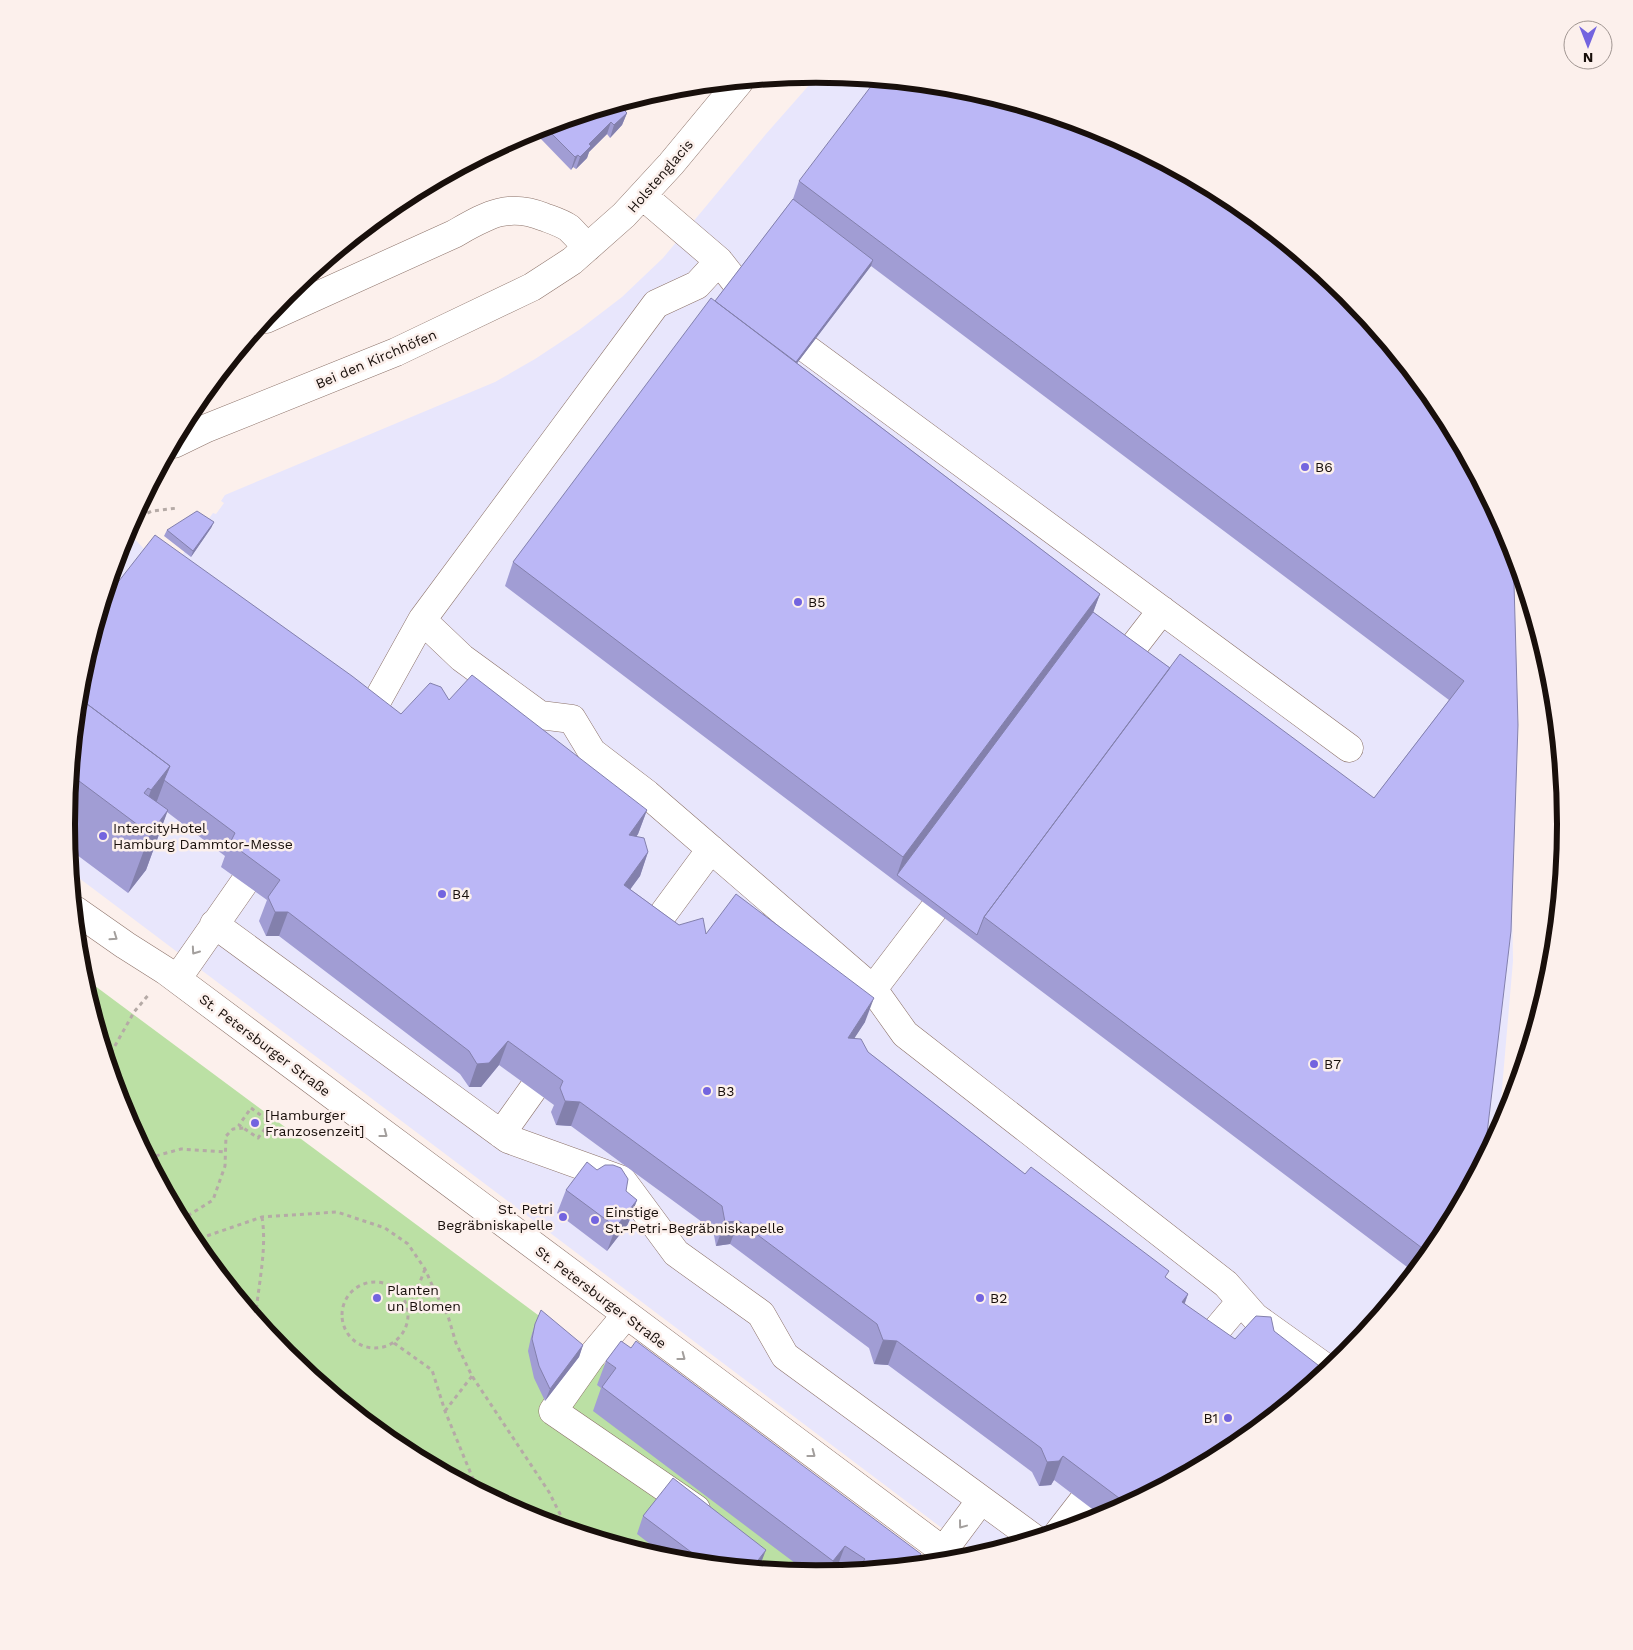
<svg xmlns="http://www.w3.org/2000/svg" width="1633" height="1650" font-family="'Work Sans',sans-serif">
	<style>
		.commercial { fill: #e8e6fc }
		.green { fill: #bbe0a4 }
		.lines { fill: none; stroke-linecap: round; stroke-linejoin: round }
		.minor-casing { stroke: #8c7269; stroke-width: 29 }
		.path { stroke: #b5aaa6; stroke-width: 3; stroke-dasharray: 4 4; stroke-linecap: butt }
		.minor { stroke: #fff; stroke-width: 28 }
		.wall { fill: #a19dd4; fill-rule: evenodd }
		.shaded-wall { fill: #8380ac }
		.building { fill: #bbb7f6; stroke: #8380ac }
		.oneway { stroke: #a39f9d }
		.poi-dot { fill: #7364df; stroke: #fcf0ec; stroke-width: 2 }
		.labels { text-anchor: middle; stroke-width: 5; stroke-linejoin: round; paint-order: stroke }
		.street-label { font-size: 14px; fill: #180f0b; stroke: #fcf0ec }
		.poi-label { font-size: 14px; fill: #180f0b; stroke: #fcf0ec; text-anchor: start }
		.rim { fill: none; stroke: #180f0b; stroke-width: 6 }
	</style>
	<rect width="100%" height="100%" fill="#fcf0ec"/>
	<path class="commercial" d="M 818,75 L 963,89 L 1506,532 L 1513,961 L 1498,1135 L 1440,1242 L 1347,1356 L 1233,1449 L 1103,1518 L 979,1556 L 71,872 L 66,825 L 81,678 L 123,538 L 127,531 L 168,574 L 213,513 L 216,514 L 224,503 L 221,501 L 225,495 L 495,382 L 535,359 L 579,330 L 622,297 L 663,258 L 766,134 Z"/>
	<path class="green" d="M 83,977 L 880,1569 L 816,1575 L 670,1561 L 529,1518 L 399,1449 L 286,1355 L 193,1242 L 123,1112 Z"/>
	<g class="lines">
		<defs>
			<path id="minor" d="M 643,196 L 719,261 L 762,316 L 1349,748
				M 266,319 L 454,234 C 486,216 507,202 544,217 C 552,220 562,223 569,228 C 575,234 581,241 588,247
				M 174,444 L 207,428 L 396,352 L 532,287 L 572,261 L 624,215 L 671,164 L 739,82
				M 422,620 L 656,304 L 697,285 L 719,261
				M 1114,672 L 1162,610
				M 367,719 L 422,620 L 462,658 L 540,715 L 572,719 L 592,752 L 647,794 L 873,989 L 905,1034 L 1226,1284 L 1255,1317 L 1329,1370
				M 75,910 L 125,945 L 166,971 L 957,1561
				M 214,924 L 508,1139 L 622,1180 L 676,1253 L 761,1314 L 785,1356 L 1035,1539
				M 649,933 L 711,849
				M 177,979 L 244,883
				M 873,989 L 956,880
				M 501,1134 L 533,1089
				M 626,1315 L 591,1357 L 553,1411 L 696,1509
				M 1203,1346 L 1241,1301
				M 1059,1532 L 1083,1501
				M 943,1551 L 981,1500"/>
		</defs>
		<use href="#minor" class="minor-casing"/>
		<path class="path" d="M 133,520 L 152,511 L 178,508
			M 107,1060 L 134,1012 L 150,993
			M 251,1108 L 270,1122 L 258,1138 L 239,1125 Z
			M 148,1158 L 181,1149 L 226,1152
			M 181,1220 L 213,1200 L 225,1166 L 226,1136 L 233,1129 L 244,1128
			M 192,1241 L 262,1217 L 337,1212 L 385,1228 L 408,1244 L 425,1269 L 436,1294 L 448,1316 L 456,1343 L 472,1376 L 549,1492 L 568,1530
			M342 1315a33 33 0 1 1 66 0a33 33 0 1 1-66 0Z
			M 409,1310 L 425,1269
			M 254,1316 L 256,1313 C 259,1281 267,1248 262,1217
			M 394,1343 L 432,1370 L 445,1411 L 478,1491
			M 445,1411 L 472,1376"/>
		<use href="#minor" class="minor"/>
	</g>
	<path class="wall" d="M 624,103 L 627,107 L 626,112 L 627,113 L 622,125 L 610,138 L 607,134 L 589,152 L 587,158 L 576,169 L 573,167 L 571,170 L 540,138 L 544,127 Z
		M 799,181 L 1510,538 L 1440,1242 L 1415,1273 L 975,941 L 895,881 L 505,586 L 513,562 L 715,301 L 793,199 ZM 871,266 L 1449,700 L 1374,798 L 1170,668 L 1093,612 L 1100,594 L 797,363 Z
		M 214,522 L 211,528 L 191,557 L 164,536 L 167,530 Z
		M 81,678 L 401,714 L 449,700 L 647,810 L 638,834 L 636,837 L 648,852 L 640,876 L 630,889 L 679,925 L 706,934 L 865,1022 L 854,1038 L 868,1052 L 1025,1174 L 1188,1294 L 1185,1303 L 1233,1449 L 1104,1518 L 1054,1480 L 1051,1485 L 1039,1486 L 1032,1472 L 888,1365 L 874,1364 L 869,1348 L 730,1244 L 716,1246 L 713,1230 L 571,1126 L 556,1125 L 551,1112 L 554,1105 L 499,1065 L 481,1087 L 469,1087 L 460,1074 L 279,936 L 266,936 L 259,921 L 267,900 L 221,867 L 225,856 L 167,812 L 146,870 L 128,893 L 69,849 L 66,825 Z
		M 597,1170 L 637,1200 L 628,1224 L 607,1251 L 557,1213 L 566,1190 Z
		M 535,1324 L 583,1345 L 579,1357 L 545,1401 L 534,1378 L 528,1351 L 531,1337 Z
		M 606,1361 L 917,1565 L 840,1573 L 836,1570 L 833,1574 L 816,1575 L 811,1575 L 593,1411 L 601,1388 L 597,1385 Z
		M 643,1516 L 759,1568 L 758,1570 L 672,1561 L 637,1534 Z"/>
	<path class="shaded-wall" d="M 627,107 L 624,115 L 627,113 L 622,125 L 610,138 L 614,125 L 624,110 Z
		M 611,122 L 607,134 L 589,152 L 587,158 L 576,169 L 580,157 L 589,144 Z
		M 578,155 L 573,167 L 571,170 L 575,157 Z
		M 873,260 L 871,266 L 782,383 L 785,376 Z
		M 214,522 L 211,528 L 191,557 L 193,551 Z
		M 1100,594 L 1091,618 L 897,875 L 903,857 Z
		M 170,766 L 148,825 L 138,825 L 151,790 Z
		M 168,810 L 146,870 L 128,893 L 150,834 Z
		M 647,810 L 638,834 L 620,859 L 629,835 Z
		M 648,852 L 640,876 L 616,909 L 624,885 Z
		M 275,912 L 288,912 L 279,936 L 266,936 Z
		M 874,998 L 865,1022 L 839,1062 L 848,1038 Z
		M 508,1041 L 499,1065 L 481,1087 L 469,1087 L 477,1064 Z
		M 565,1101 L 580,1102 L 571,1126 L 556,1125 Z
		M 637,1200 L 628,1224 L 607,1251 L 616,1227 Z
		M 739,1221 L 730,1244 L 716,1246 L 725,1222 Z
		M 1188,1294 L 1179,1318 L 1182,1302 Z
		M 883,1340 L 897,1341 L 888,1365 L 874,1364 Z
		M 583,1345 L 579,1357 L 545,1401 L 550,1389 Z
		M 1063,1456 L 1054,1480 L 1051,1485 L 1039,1486 L 1047,1462 Z
		M 845,1546 L 836,1570 L 833,1574 L 828,1574 L 833,1561 Z
		M 766,1550 L 759,1568 L 758,1570 L 751,1569 Z"/>
	<path class="building" d="M 875,81 L 963,89 L 1104,132 L 1234,201 L 1347,295 L 1440,408 L 1510,538 L 1513,548 L 1518,725 L 1511,931 L 1484,1159 L 1440,1242 L 1430,1254 L 984,917 L 1180,654 L 1374,798 L 1464,681 L 799,181 Z
		M 624,103 L 627,107 L 624,110 L 627,113 L 614,125 L 611,122 L 589,144 L 591,146 L 580,157 L 578,155 L 575,157 L 545,127 Z
		M 793,199 L 873,260 L 796,362 L 715,301 Z
		M 711,298 L 1100,594 L 903,857 L 513,562 Z
		M 197,511 L 214,522 L 193,551 L 167,530 Z
		M 155,535 L 352,676 L 401,714 L 430,683 L 441,687 L 449,700 L 472,675 L 647,810 L 629,835 L 644,838 L 648,852 L 624,885 L 679,925 L 703,918 L 706,934 L 736,894 L 874,998 L 848,1038 L 861,1039 L 868,1052 L 1025,1174 L 1031,1167 L 1169,1271 L 1165,1277 L 1188,1294 L 1182,1302 L 1235,1339 L 1256,1316 L 1271,1317 L 1274,1331 L 1327,1372 L 1233,1449 L 1107,1516 L 1119,1498 L 1063,1456 L 1059,1461 L 1047,1462 L 1041,1448 L 897,1341 L 883,1340 L 877,1324 L 739,1221 L 725,1222 L 722,1206 L 580,1102 L 565,1101 L 560,1088 L 563,1081 L 508,1041 L 489,1063 L 477,1064 L 469,1051 L 288,912 L 275,912 L 268,897 L 280,880 L 230,843 L 235,833 L 164,780 L 170,766 L 79,698 L 81,678 L 104,600 Z
		M 1093,612 L 1170,668 L 984,917 L 977,935 L 897,875 Z
		M 79,698 L 170,766 L 151,790 L 148,788 L 144,793 L 168,810 L 150,834 L 71,775 Z
		M 587,1162 L 597,1170 L 605,1165 L 613,1165 L 621,1168 L 628,1179 L 626,1191 L 637,1200 L 616,1227 L 566,1190 Z
		M 541,1310 L 583,1345 L 550,1389 L 539,1366 L 532,1339 L 535,1324 Z
		M 621,1341 L 631,1348 L 636,1341 L 921,1554 L 916,1565 L 866,1570 L 868,1565 L 862,1563 L 865,1559 L 845,1546 L 833,1561 L 602,1387 L 616,1368 L 606,1361 Z
		M 673,1478 L 766,1550 L 751,1569 L 707,1564 L 643,1516 Z"/>
	<defs><path id="oneway-chevron" d="M-2-3.5L2.5 0L-2 3.5" fill="none" stroke-width="1.6" stroke-linecap="round" stroke-linejoin="round" transform="scale(1.25)"/></defs>
	<g class="oneway">
		<use href="#oneway-chevron" transform="translate(114 937) rotate(35)"/>
		<use href="#oneway-chevron" transform="translate(195 951) rotate(125)"/>
		<use href="#oneway-chevron" transform="translate(384 1134) rotate(37)"/>
		<use href="#oneway-chevron" transform="translate(682 1357) rotate(37)"/>
		<use href="#oneway-chevron" transform="translate(812 1454) rotate(37)"/>
		<use href="#oneway-chevron" transform="translate(962 1525) rotate(127)"/>
	</g>
	<g class="poi-dot">
		<circle cx="1305" cy="467" r="5"/>
		<circle cx="798" cy="602" r="5"/>
		<circle cx="103" cy="836" r="5"/>
		<circle cx="442" cy="894" r="5"/>
		<circle cx="1314" cy="1064" r="5"/>
		<circle cx="707" cy="1091" r="5"/>
		<circle cx="255" cy="1123" r="5"/>
		<circle cx="563" cy="1217" r="5"/>
		<circle cx="595" cy="1220" r="5"/>
		<circle cx="377" cy="1298" r="5"/>
		<circle cx="980" cy="1298" r="5"/>
		<circle cx="1228" cy="1418" r="5"/>
	</g>
	<g class="labels">
		<g class="street-label">
			<text transform="translate(660 176) rotate(-49)" y="5">Holstenglacis</text>
			<text transform="translate(376 359) rotate(-23)" y="5">Bei den Kirchhöfen</text>
			<text transform="translate(265 1045) rotate(37)" y="5">St. Petersburger Straße</text>
			<text transform="translate(601 1297) rotate(37)" y="5">St. Petersburger Straße</text>
		</g>
		<g class="poi-label">
			<text x="1315" y="472">B6</text>
			<text x="808" y="607">B5</text>
			<text x="113" y="833">IntercityHotel<tspan x="113" dy="16">Hamburg Dammtor-Messe</tspan></text>
			<text x="452" y="899">B4</text>
			<text x="1324" y="1069">B7</text>
			<text x="717" y="1096">B3</text>
			<text x="265" y="1120">[Hamburger<tspan x="265" dy="16">Franzosenzeit]</tspan></text>
			<text x="553" y="1214" text-anchor="end">St. Petri<tspan x="553" dy="16">Begräbniskapelle</tspan></text>
			<text x="605" y="1217">Einstige<tspan x="605" dy="16">St.-Petri-Begräbniskapelle</tspan></text>
			<text x="387" y="1295">Planten<tspan x="387" dy="16">un Blomen</tspan></text>
			<text x="990" y="1303">B2</text>
			<text x="1218" y="1423" text-anchor="end">B1</text>
		</g>
	</g>
	<path d="M0 0H1633V1650H0ZM75 824a741 741 0 1 1 1482 0a741 741 0 1 1-1482 0Z" fill="#fcf0ec" fill-rule="evenodd"/>
	<path class="rim" d="M75 824a741 741 0 1 1 1482 0a741 741 0 1 1-1482 0Z"/>
	<g transform="translate(1588 45) rotate(180)"><circle r="24" fill="#fcf0ec" stroke="#a19692"/>
	<path d="M0-4L9 19L0 12L-9 19Z" fill="#7364df"/>
	<text y="-8" font-size="14" font-weight="bold" text-anchor="middle" fill="#180f0b">N</text>
	</g>
</svg>
